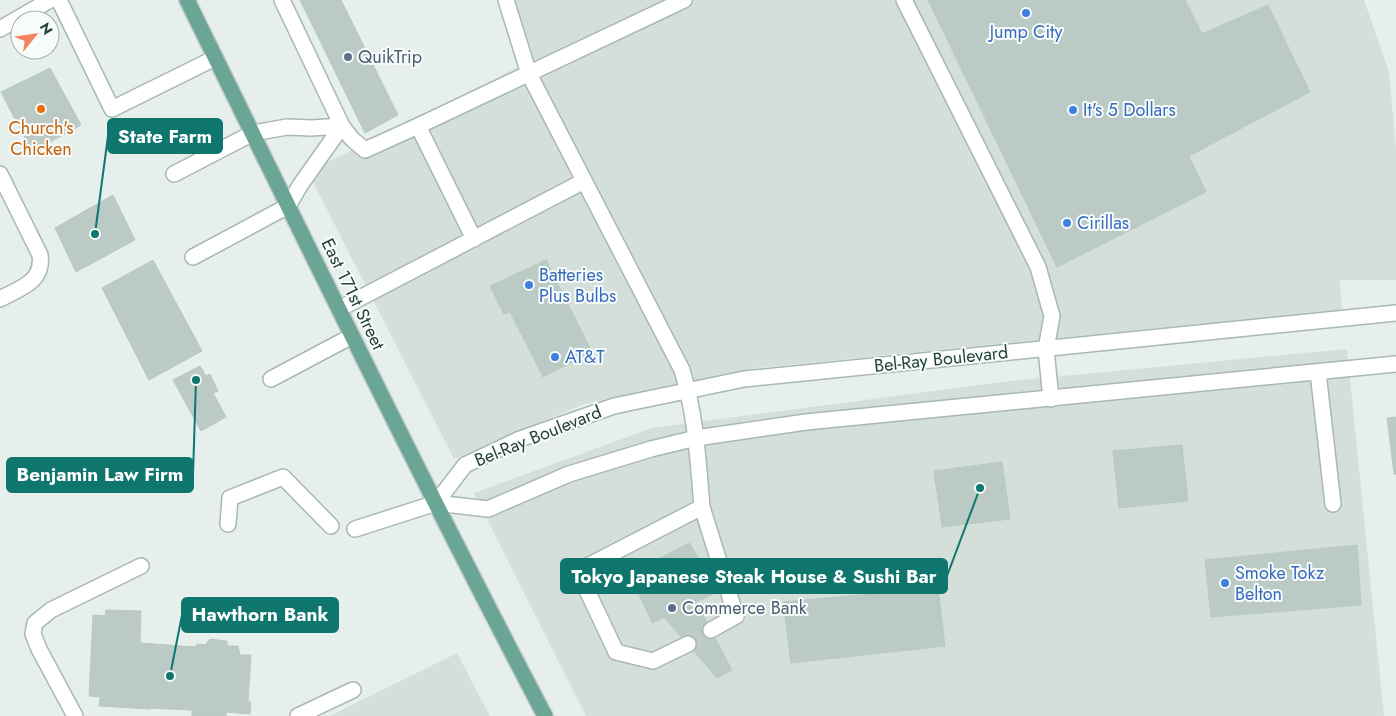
<svg xmlns="http://www.w3.org/2000/svg" width="1396" height="716" font-family="Jost,sans-serif">
	<style>
		.built { fill: #d4dfda }
		.building { fill: #bbcac4; stroke: #b8c9c2 }
		.lines { fill: none; stroke-linecap: round; stroke-linejoin: round }
		.minor-tunnel { stroke: #bfccc8; stroke-width: 15; stroke-dasharray: 15 8; stroke-linecap: butt }
		.minor-casing { stroke: #a8b8b2; stroke-width: 18 }
		.major-casing { stroke: #c2cac8; stroke-width: 18 }
		.minor { stroke: #fff; stroke-width: 15 }
		.major { stroke: #6aa596; stroke-width: 15 }
		.shop-dot { fill: #3f7fe0; stroke: #f7fbf9; stroke-width: 2 }
		.service-dot { fill: #5c6f8a; stroke: #f7fbf9; stroke-width: 2 }
		.food-dot { fill: #e8710a; stroke: #f7fbf9; stroke-width: 2 }
		.labels { text-anchor: middle; stroke-width: 4; stroke-linejoin: round; paint-order: stroke }
		.shop-label { font-size: 18px; fill: #366cbe; stroke: #f7fbf9; text-anchor: start }
		.service-label { font-size: 18px; fill: #4e5e75; stroke: #f7fbf9; text-anchor: start }
		.food-label { font-size: 18px; fill: #c56008; stroke: #f7fbf9 }
		.street-label { font-size: 18px; fill: #24423a; stroke: #f7fbf9 }
		.leader { fill: none; stroke: #0f766e; stroke-width: 2 }
		.callout-dot { fill: #0f766e; stroke: #f7fbf9; stroke-width: 2 }
		.callout { fill: #0f766e; stroke: #0f766e; stroke-width: 2 }
		.callout-label { font-size: 19px; text-anchor: middle; font-weight: bold; fill: #fff }
	</style>
	<rect width="100%" height="100%" fill="#e6efeb"/>
	<path class="built" d="M 515,0 L 1364,0 L 1389,72 L 1396,150 L 1396,280 L 1340,280 L 1342,310 L 756,368 L 584,404 L 454,459 L 308,172 L 534,59 Z
		M 1347,349 L 1384,716 L 586,716 L 474,493 L 652,428 L 1010,381 Z
		M 457,653 L 490,716 L 330,716 Z"/>
	<path class="building" d="M 300,0 L 341,0 L 398,115 L 365,133 Z
		M 928,0 L 1185,0 L 1202,34 L 1268,5 L 1310,92 L 1189,156 L 1206,192 L 1057,267 Z
		M 50,68 L 81,125 L 32,152 L 1,92 Z
		M 113,195 L 135,240 L 76,272 L 55,228 Z
		M 153,260 L 202,351 L 149,380 L 102,288 Z
		M 546,260 L 592,352 L 543,377 L 510,312 L 504,314 L 490,286 Z
		M 200,366 L 206,376 L 210,374 L 218,391 L 213,393 L 226,417 L 201,431 L 173,380 Z
		M 1396,417 L 1396,474 L 1394,474 L 1387,418 Z
		M 1182,445 L 1188,501 L 1119,508 L 1113,451 Z
		M 1002,462 L 1010,519 L 942,527 L 934,471 Z
		M 689,543 L 715,584 L 709,586 L 713,594 L 696,602 L 732,670 L 717,678 L 664,617 L 652,623 L 630,574 Z
		M 1357,545 L 1361,605 L 1211,617 L 1205,560 Z
		M 938,588 L 945,646 L 791,663 L 783,602 Z
		M 106,610 L 141,611 L 140,643 L 196,647 L 197,644 L 205,645 L 210,639 L 227,641 L 227,646 L 238,646 L 240,655 L 251,655 L 248,702 L 251,702 L 250,714 L 226,712 L 226,716 L 192,716 L 192,710 L 150,708 L 150,709 L 99,706 L 100,697 L 89,696 L 93,615 L 105,616 Z"/>
	<g class="lines">
		<path class="minor-tunnel" d="M 688,644 L 711,630"/>
		<defs>
			<path id="minor" d="M 59,0 L 112,109 L 215,58
				M 282,0 L 342,126 L 352,139 L 365,150 L 418,126
				M 506,0 L 529,74 L 682,370 C 696,415 698,461 702,507 L 578,571 L 616,652 L 653,661 L 688,644
				M 904,0 L 1038,267 L 1052,316 L 1046,349 L 1051,399
				M 0,29 L 50,0
				M 0,174 L 40,255 C 44,282 20,288 0,299
				M 174,174 L 253,133 L 287,127 L 311,128 L 342,126 L 301,184 L 288,206 L 193,257
				M 474,239 L 418,126 L 684,0
				M 339,309 L 584,181
				M 1318,372 L 1333,504
				M 271,379 L 352,336
				M 436,503 L 465,465 L 520,439 L 614,406 L 744,379 L 1396,313
				M 702,507 L 736,616 L 711,630
				M 228,524 L 230,498 L 283,477 L 331,526
				M 355,529 L 436,503 L 488,509 L 569,474 L 651,449 L 696,438 L 806,422 L 1396,364
				M 75,716 L 39,649 L 33,634 L 35,623 L 51,610 L 141,566
				M 298,716 L 353,690"/>
			<path id="major" d="M 187,0 C 305,240 421,480 545,716"/>
		</defs>
		<use href="#minor" class="minor-casing"/>
		<use href="#major" class="major-casing"/>
		<use href="#minor" class="minor"/>
		<use href="#major" class="major"/>
	</g>
	<g class="shop-dot">
		<circle cx="1026" cy="13" r="5"/>
		<circle cx="1073" cy="110" r="5"/>
		<circle cx="1067" cy="223" r="5"/>
		<circle cx="529" cy="285" r="5"/>
		<circle cx="555" cy="357" r="5"/>
		<circle cx="1225" cy="583" r="5"/>
	</g>
	<g class="service-dot">
		<circle cx="348" cy="57" r="5"/>
		<circle cx="672" cy="608" r="5"/>
	</g>
	<circle class="food-dot" cx="41" cy="109" r="5"/>
	<g class="labels">
		<g class="shop-label">
			<text x="1026" y="38" text-anchor="middle">Jump City</text>
			<text x="1083" y="116">It's 5 Dollars</text>
			<text x="1077" y="229">Cirillas</text>
			<text x="539" y="281">Batteries<tspan x="539" dy="21">Plus Bulbs</tspan></text>
			<text x="565" y="363">AT&amp;T</text>
			<text x="1235" y="579">Smoke Tokz<tspan x="1235" dy="21">Belton</tspan></text>
		</g>
		<g class="service-label">
			<text x="358" y="63">QuikTrip</text>
			<text x="682" y="614">Commerce Bank</text>
		</g>
		<g class="food-label">
			<text x="41" y="134">Church's<tspan x="41" dy="21">Chicken</tspan></text>
		</g>
		<g class="street-label">
			<text transform="translate(353 294) rotate(64)" y="6">East 171st Street</text>
			<text transform="translate(941 359) rotate(-6)" y="6">Bel-Ray Boulevard</text>
			<text transform="translate(538 436) rotate(-22)" y="6">Bel-Ray Boulevard</text>
		</g>
	</g>
	<path class="leader" d="M95 234L108 136M196 380L193 475M980 488L947 576M170 676L182 615"/>
	<g class="callout-dot">
		<circle cx="95" cy="234" r="5"/>
		<circle cx="196" cy="380" r="5"/>
		<circle cx="980" cy="488" r="5"/>
		<circle cx="170" cy="676" r="5"/>
	</g>
	<g class="callout">
		<rect x="108" y="119" width="114" height="34" rx="5"/>
		<rect x="7" y="458" width="186" height="34" rx="5"/>
		<rect x="561" y="559" width="386" height="34" rx="5"/>
		<rect x="182" y="598" width="156" height="34" rx="5"/>
	</g>
	<g class="callout-label">
		<text x="165" y="143">State Farm</text>
		<text x="100" y="481">Benjamin Law Firm</text>
		<text x="754" y="583">Tokyo Japanese Steak House &amp; Sushi Bar</text>
		<text x="260" y="621">Hawthorn Bank</text>
	</g>
	<g transform="translate(35 35) rotate(60)"><circle r="24" fill="#f7fbf9" stroke="#a3b1ad"/>
	<path d="M0-4L9 19L0 12L-9 19Z" fill="#f4845f"/>
	<text y="-8" font-size="14" font-weight="bold" text-anchor="middle" fill="#24423a">N</text>
	</g>
</svg>
